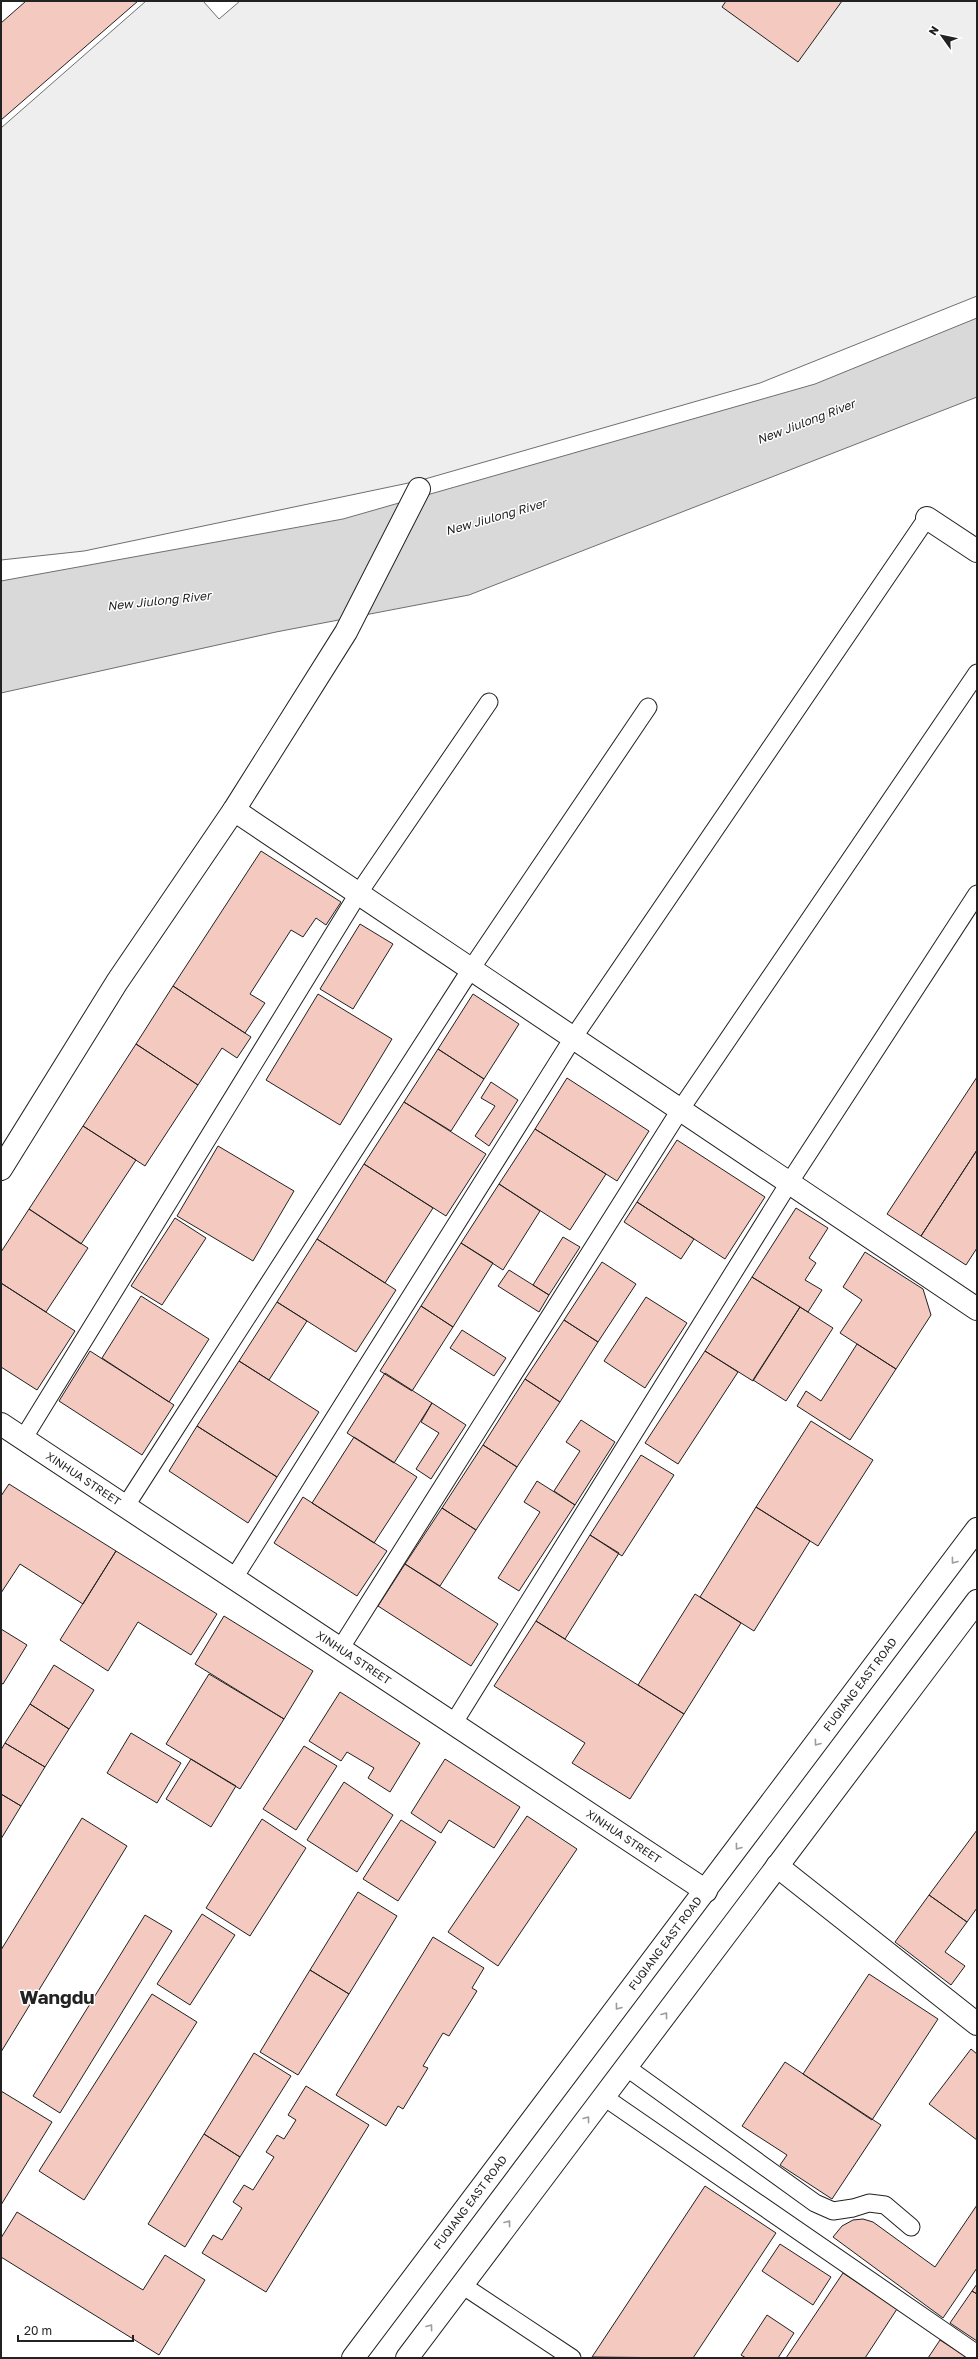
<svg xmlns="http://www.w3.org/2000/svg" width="978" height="2359" font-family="'Golos Text',sans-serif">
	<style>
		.green { fill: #eee; stroke: #6f6f6f }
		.water { fill: #d9d9d9; stroke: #6f6f6f }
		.building { fill: #f3c9c0; stroke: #222 }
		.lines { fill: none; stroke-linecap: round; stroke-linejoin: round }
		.service-casing { stroke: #222; stroke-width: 19 }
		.minor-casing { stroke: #222; stroke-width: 24 }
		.secondary-casing { stroke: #222; stroke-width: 24 }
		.service { stroke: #fff; stroke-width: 17 }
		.minor { stroke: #fff; stroke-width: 22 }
		.secondary { stroke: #fff; stroke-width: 22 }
		.oneway { stroke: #9c9c9c }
		.labels { text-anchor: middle; stroke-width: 3; stroke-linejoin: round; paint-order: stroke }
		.street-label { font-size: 11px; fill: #222; stroke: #fff }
		.water-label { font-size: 12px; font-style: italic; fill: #222; stroke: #fff }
		.town-label { font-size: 19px; font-weight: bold; fill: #222; stroke: #fff }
	</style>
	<rect width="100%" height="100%" fill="#fff"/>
	<path class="green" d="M 146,1 L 203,1 L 219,19 L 240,1 L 977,1 L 977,296 L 760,383 L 418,481 L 84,551 L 1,560 L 1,128 Z"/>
	<path class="water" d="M 977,318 L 977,397 L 469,595 L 276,632 L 1,693 L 1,581 L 343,519 L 815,384 Z"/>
	<path class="building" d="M 26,1 L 138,1 L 1,120 L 1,23 Z
		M 726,1 L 842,1 L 798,62 L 722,7 Z
		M 261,851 L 341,902 L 326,925 L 316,918 L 303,937 L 291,930 L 250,994 L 265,1003 L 245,1033 L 173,986 Z
		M 360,924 L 393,944 L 353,1009 L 320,989 Z
		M 173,986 L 251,1037 L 237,1058 L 222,1048 L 198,1085 L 136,1044 Z
		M 318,994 L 392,1039 L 340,1125 L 266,1080 Z
		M 473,994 L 519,1024 L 484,1079 L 438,1049 Z
		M 136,1044 L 198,1085 L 145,1166 L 83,1126 Z
		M 438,1049 L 484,1079 L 451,1131 L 404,1102 Z
		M 977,1077 L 977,1150 L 921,1236 L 887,1214 Z
		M 567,1078 L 649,1131 L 617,1181 L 535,1129 Z
		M 491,1082 L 518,1100 L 489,1146 L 475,1136 L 495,1106 L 481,1098 Z
		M 404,1102 L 486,1154 L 446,1216 L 364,1164 Z
		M 83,1126 L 136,1160 L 81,1244 L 29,1209 Z
		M 535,1129 L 606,1174 L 570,1230 L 499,1184 Z
		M 677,1140 L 765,1197 L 725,1259 L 637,1202 Z
		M 218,1146 L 294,1191 L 253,1261 L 177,1216 Z
		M 977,1150 L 977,1248 L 966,1265 L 921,1236 Z
		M 364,1164 L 433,1208 L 385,1283 L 317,1239 Z
		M 499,1184 L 540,1211 L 503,1270 L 461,1243 Z
		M 637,1202 L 694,1239 L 681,1259 L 624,1222 Z
		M 796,1208 L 828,1228 L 809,1258 L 816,1263 L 805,1280 L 822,1290 L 808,1312 L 752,1277 Z
		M 29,1209 L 88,1248 L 46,1312 L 1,1283 L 1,1252 Z
		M 175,1218 L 206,1238 L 162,1305 L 131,1286 Z
		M 563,1237 L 580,1247 L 549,1295 L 533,1285 Z
		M 317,1239 L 396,1290 L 356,1352 L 277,1302 Z
		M 461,1243 L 493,1263 L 453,1327 L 421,1306 Z
		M 865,1252 L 923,1289 L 931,1315 L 896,1369 L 840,1333 L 862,1300 L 843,1287 Z
		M 602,1262 L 636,1284 L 598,1342 L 564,1320 Z
		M 509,1270 L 549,1295 L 539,1312 L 498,1286 Z
		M 752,1277 L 800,1307 L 753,1381 L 705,1351 Z
		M 1,1283 L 75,1331 L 37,1390 L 1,1367 Z
		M 141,1296 L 209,1339 L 169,1402 L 102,1358 Z
		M 646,1297 L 687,1323 L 645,1388 L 604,1361 Z
		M 277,1302 L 307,1321 L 269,1380 L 239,1361 Z
		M 421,1306 L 453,1327 L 412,1391 L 380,1371 Z
		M 800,1307 L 833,1328 L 786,1401 L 753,1380 Z
		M 564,1320 L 598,1342 L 560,1402 L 525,1379 Z
		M 462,1330 L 506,1358 L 494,1376 L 450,1348 Z
		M 857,1344 L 896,1369 L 850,1440 L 797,1406 L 806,1391 L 821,1401 Z
		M 90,1351 L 174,1405 L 142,1455 L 59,1401 Z
		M 705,1351 L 738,1372 L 678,1464 L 645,1443 Z
		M 239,1361 L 319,1412 L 277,1477 L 197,1426 Z
		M 385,1373 L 432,1403 L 394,1463 L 347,1433 Z
		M 525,1379 L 560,1402 L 517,1467 L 483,1445 Z
		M 432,1403 L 466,1425 L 431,1479 L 416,1469 L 439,1433 L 421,1422 Z
		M 581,1420 L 615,1442 L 575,1505 L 554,1491 L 580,1451 L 566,1442 Z
		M 811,1421 L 873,1460 L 818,1546 L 756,1507 Z
		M 197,1426 L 277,1477 L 248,1523 L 169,1471 Z
		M 354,1437 L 417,1477 L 374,1543 L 312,1503 Z
		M 483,1445 L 517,1467 L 476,1530 L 442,1508 Z
		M 641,1455 L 674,1475 L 622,1556 L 590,1535 Z
		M 537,1481 L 575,1505 L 519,1591 L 498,1578 L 540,1512 L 524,1502 Z
		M 9,1484 L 116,1551 L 83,1604 L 20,1564 L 1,1593 L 1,1496 Z
		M 303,1497 L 387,1551 L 357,1596 L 274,1543 Z
		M 756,1507 L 810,1541 L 754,1631 L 700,1597 Z
		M 442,1508 L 476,1530 L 440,1586 L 405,1564 Z
		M 590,1535 L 619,1553 L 565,1639 L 536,1621 Z
		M 116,1551 L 217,1614 L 191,1655 L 138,1622 L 108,1671 L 60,1640 Z
		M 405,1564 L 498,1624 L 471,1666 L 378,1606 Z
		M 695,1594 L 741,1623 L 684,1714 L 638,1685 Z
		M 224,1616 L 313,1671 L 284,1719 L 195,1664 Z
		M 536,1621 L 684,1714 L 630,1799 L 572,1763 L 585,1743 L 494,1686 Z
		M 1,1629 L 27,1645 L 3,1684 L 1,1683 Z
		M 54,1665 L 94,1690 L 69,1729 L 30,1704 Z
		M 209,1674 L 284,1719 L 240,1789 L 166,1744 Z
		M 340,1692 L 420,1743 L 390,1792 L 368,1778 L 374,1768 L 347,1752 L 341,1761 L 309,1741 Z
		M 30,1704 L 69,1729 L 45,1767 L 5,1743 Z
		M 131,1733 L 181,1763 L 157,1803 L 107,1773 Z
		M 5,1743 L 45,1767 L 21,1806 L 1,1794 L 1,1750 Z
		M 304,1746 L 337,1766 L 296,1830 L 263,1809 Z
		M 191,1759 L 236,1786 L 211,1827 L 166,1799 Z
		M 445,1759 L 520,1807 L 494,1848 L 449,1820 L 441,1833 L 411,1813 Z
		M 344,1782 L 393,1815 L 357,1872 L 307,1840 Z
		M 1,1794 L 21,1806 L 1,1839 Z
		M 527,1816 L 577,1849 L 498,1966 L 448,1932 Z
		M 82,1818 L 127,1846 L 1,2052 L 1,1950 Z
		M 262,1819 L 306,1848 L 250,1936 L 206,1908 Z
		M 401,1820 L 436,1842 L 398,1901 L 363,1879 Z
		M 977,1830 L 977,1908 L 967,1922 L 929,1895 Z
		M 358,1892 L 397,1916 L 349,1994 L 310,1970 Z
		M 929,1895 L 967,1922 L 945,1952 L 965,1966 L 951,1985 L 895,1942 Z
		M 202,1914 L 235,1935 L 190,2005 L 157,1984 Z
		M 145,1915 L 172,1931 L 60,2113 L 33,2096 Z
		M 433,1937 L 484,1968 L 472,1988 L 477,1991 L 449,2036 L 443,2033 L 423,2066 L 428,2068 L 403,2109 L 398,2106 L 386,2126 L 336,2095 Z
		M 310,1970 L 349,1994 L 298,2075 L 260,2052 Z
		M 869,1974 L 938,2019 L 872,2120 L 803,2074 Z
		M 152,1994 L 197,2022 L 84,2200 L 39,2171 Z
		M 971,2049 L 977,2054 L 977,2140 L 929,2104 Z
		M 254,2053 L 291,2076 L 240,2157 L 204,2134 Z
		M 785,2062 L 881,2125 L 832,2199 L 780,2165 L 787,2155 L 742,2126 Z
		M 306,2086 L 369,2125 L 266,2292 L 202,2253 L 213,2235 L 222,2240 L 242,2208 L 233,2202 L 244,2185 L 253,2190 L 274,2157 L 266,2152 L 277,2135 L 284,2139 L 296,2120 L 288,2115 Z
		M 1,2091 L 52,2122 L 1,2205 Z
		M 204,2134 L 240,2157 L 185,2247 L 148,2224 Z
		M 705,2186 L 776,2233 L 693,2358 L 592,2357 Z
		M 977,2205 L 977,2268 L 943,2318 L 833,2237 L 842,2226 L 853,2220 L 863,2219 L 873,2222 L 935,2267 Z
		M 17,2212 L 143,2290 L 165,2255 L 205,2280 L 159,2355 L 1,2257 L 1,2238 Z
		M 780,2244 L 831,2277 L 813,2305 L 762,2271 Z
		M 843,2273 L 897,2309 L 865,2358 L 786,2358 Z
		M 977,2284 L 977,2294 L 972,2291 Z
		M 972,2291 L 977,2294 L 977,2341 L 950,2323 Z
		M 767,2315 L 794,2333 L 778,2358 L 746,2358 L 741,2355 Z
		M 940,2340 L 968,2358 L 928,2358 Z"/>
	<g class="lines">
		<defs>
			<path id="service" d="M 23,1439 L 358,894 L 489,702
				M 125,1507 L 471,969 L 648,707
				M 234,1578 L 573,1038 L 927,518
				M 340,1649 L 680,1110 L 977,673
				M 453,1724 L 789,1183 L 977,894
				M 626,2067 L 815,2203 L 833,2211 L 853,2208 L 869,2203 L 885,2205 L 911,2227
				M 604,2097 L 977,2354
				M 462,2285 L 572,2358"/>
			<g id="minor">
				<path d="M 927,518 L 977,551"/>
				<path d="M 234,810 L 977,1309"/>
				<path d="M 1,1169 L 117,982 L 234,810 L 346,632 L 419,489"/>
				<path id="s1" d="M 1,1424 L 706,1891"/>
				<path d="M 777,1866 L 977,2024"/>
			</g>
			<g id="secondary">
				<path id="s2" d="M 353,2358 L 977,1529"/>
				<path d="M 407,2358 L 977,1601"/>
			</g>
		</defs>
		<use href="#service" class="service-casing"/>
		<use href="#minor" class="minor-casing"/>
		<use href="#secondary" class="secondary-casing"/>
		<use href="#service" class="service"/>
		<use href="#minor" class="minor"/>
		<use href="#secondary" class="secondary"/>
	</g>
	<defs><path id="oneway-chevron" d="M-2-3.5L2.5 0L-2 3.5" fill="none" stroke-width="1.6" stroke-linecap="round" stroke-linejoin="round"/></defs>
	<g class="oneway">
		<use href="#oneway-chevron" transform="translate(954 1561) rotate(127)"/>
		<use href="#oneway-chevron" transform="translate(817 1743) rotate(127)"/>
		<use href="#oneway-chevron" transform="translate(738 1847) rotate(127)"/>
		<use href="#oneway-chevron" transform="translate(618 2007) rotate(127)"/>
		<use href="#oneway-chevron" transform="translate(665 2015) rotate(-53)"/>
		<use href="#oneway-chevron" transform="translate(587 2119) rotate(-53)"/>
		<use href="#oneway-chevron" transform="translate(508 2223) rotate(-53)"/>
		<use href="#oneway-chevron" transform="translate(430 2327) rotate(-53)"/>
	</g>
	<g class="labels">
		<g class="street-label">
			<text dy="4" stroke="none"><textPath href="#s1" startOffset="99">XINHUA STREET</textPath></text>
			<text dy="4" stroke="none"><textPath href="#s1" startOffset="423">XINHUA STREET</textPath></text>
			<text dy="4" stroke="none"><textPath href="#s2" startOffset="843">FUQIANG EAST ROAD</textPath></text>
			<text dy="4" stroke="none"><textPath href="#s1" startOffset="747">XINHUA STREET</textPath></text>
			<text dy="4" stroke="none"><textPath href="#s2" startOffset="519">FUQIANG EAST ROAD</textPath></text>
			<text dy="4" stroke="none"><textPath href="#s2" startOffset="195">FUQIANG EAST ROAD</textPath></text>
		</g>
		<g class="water-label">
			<text transform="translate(806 422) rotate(-21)" y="4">New Jiulong River</text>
			<text transform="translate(496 517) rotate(-16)" y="4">New Jiulong River</text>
			<text transform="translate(159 601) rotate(-6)" y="4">New Jiulong River</text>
		</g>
		<g class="town-label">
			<text x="57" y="2004">Wangdu</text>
		</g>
	</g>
	<rect width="978" height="2359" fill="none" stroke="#222222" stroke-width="4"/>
	<g transform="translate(942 36) rotate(303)" stroke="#ffffff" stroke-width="3" paint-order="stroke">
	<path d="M0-3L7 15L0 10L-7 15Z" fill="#222222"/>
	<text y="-6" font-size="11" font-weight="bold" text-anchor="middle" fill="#222222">N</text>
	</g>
	<path d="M18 2335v6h115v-6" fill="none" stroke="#222222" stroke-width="2"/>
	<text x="24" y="2335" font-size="12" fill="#222222" stroke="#ffffff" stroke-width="3" paint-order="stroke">20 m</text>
</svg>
